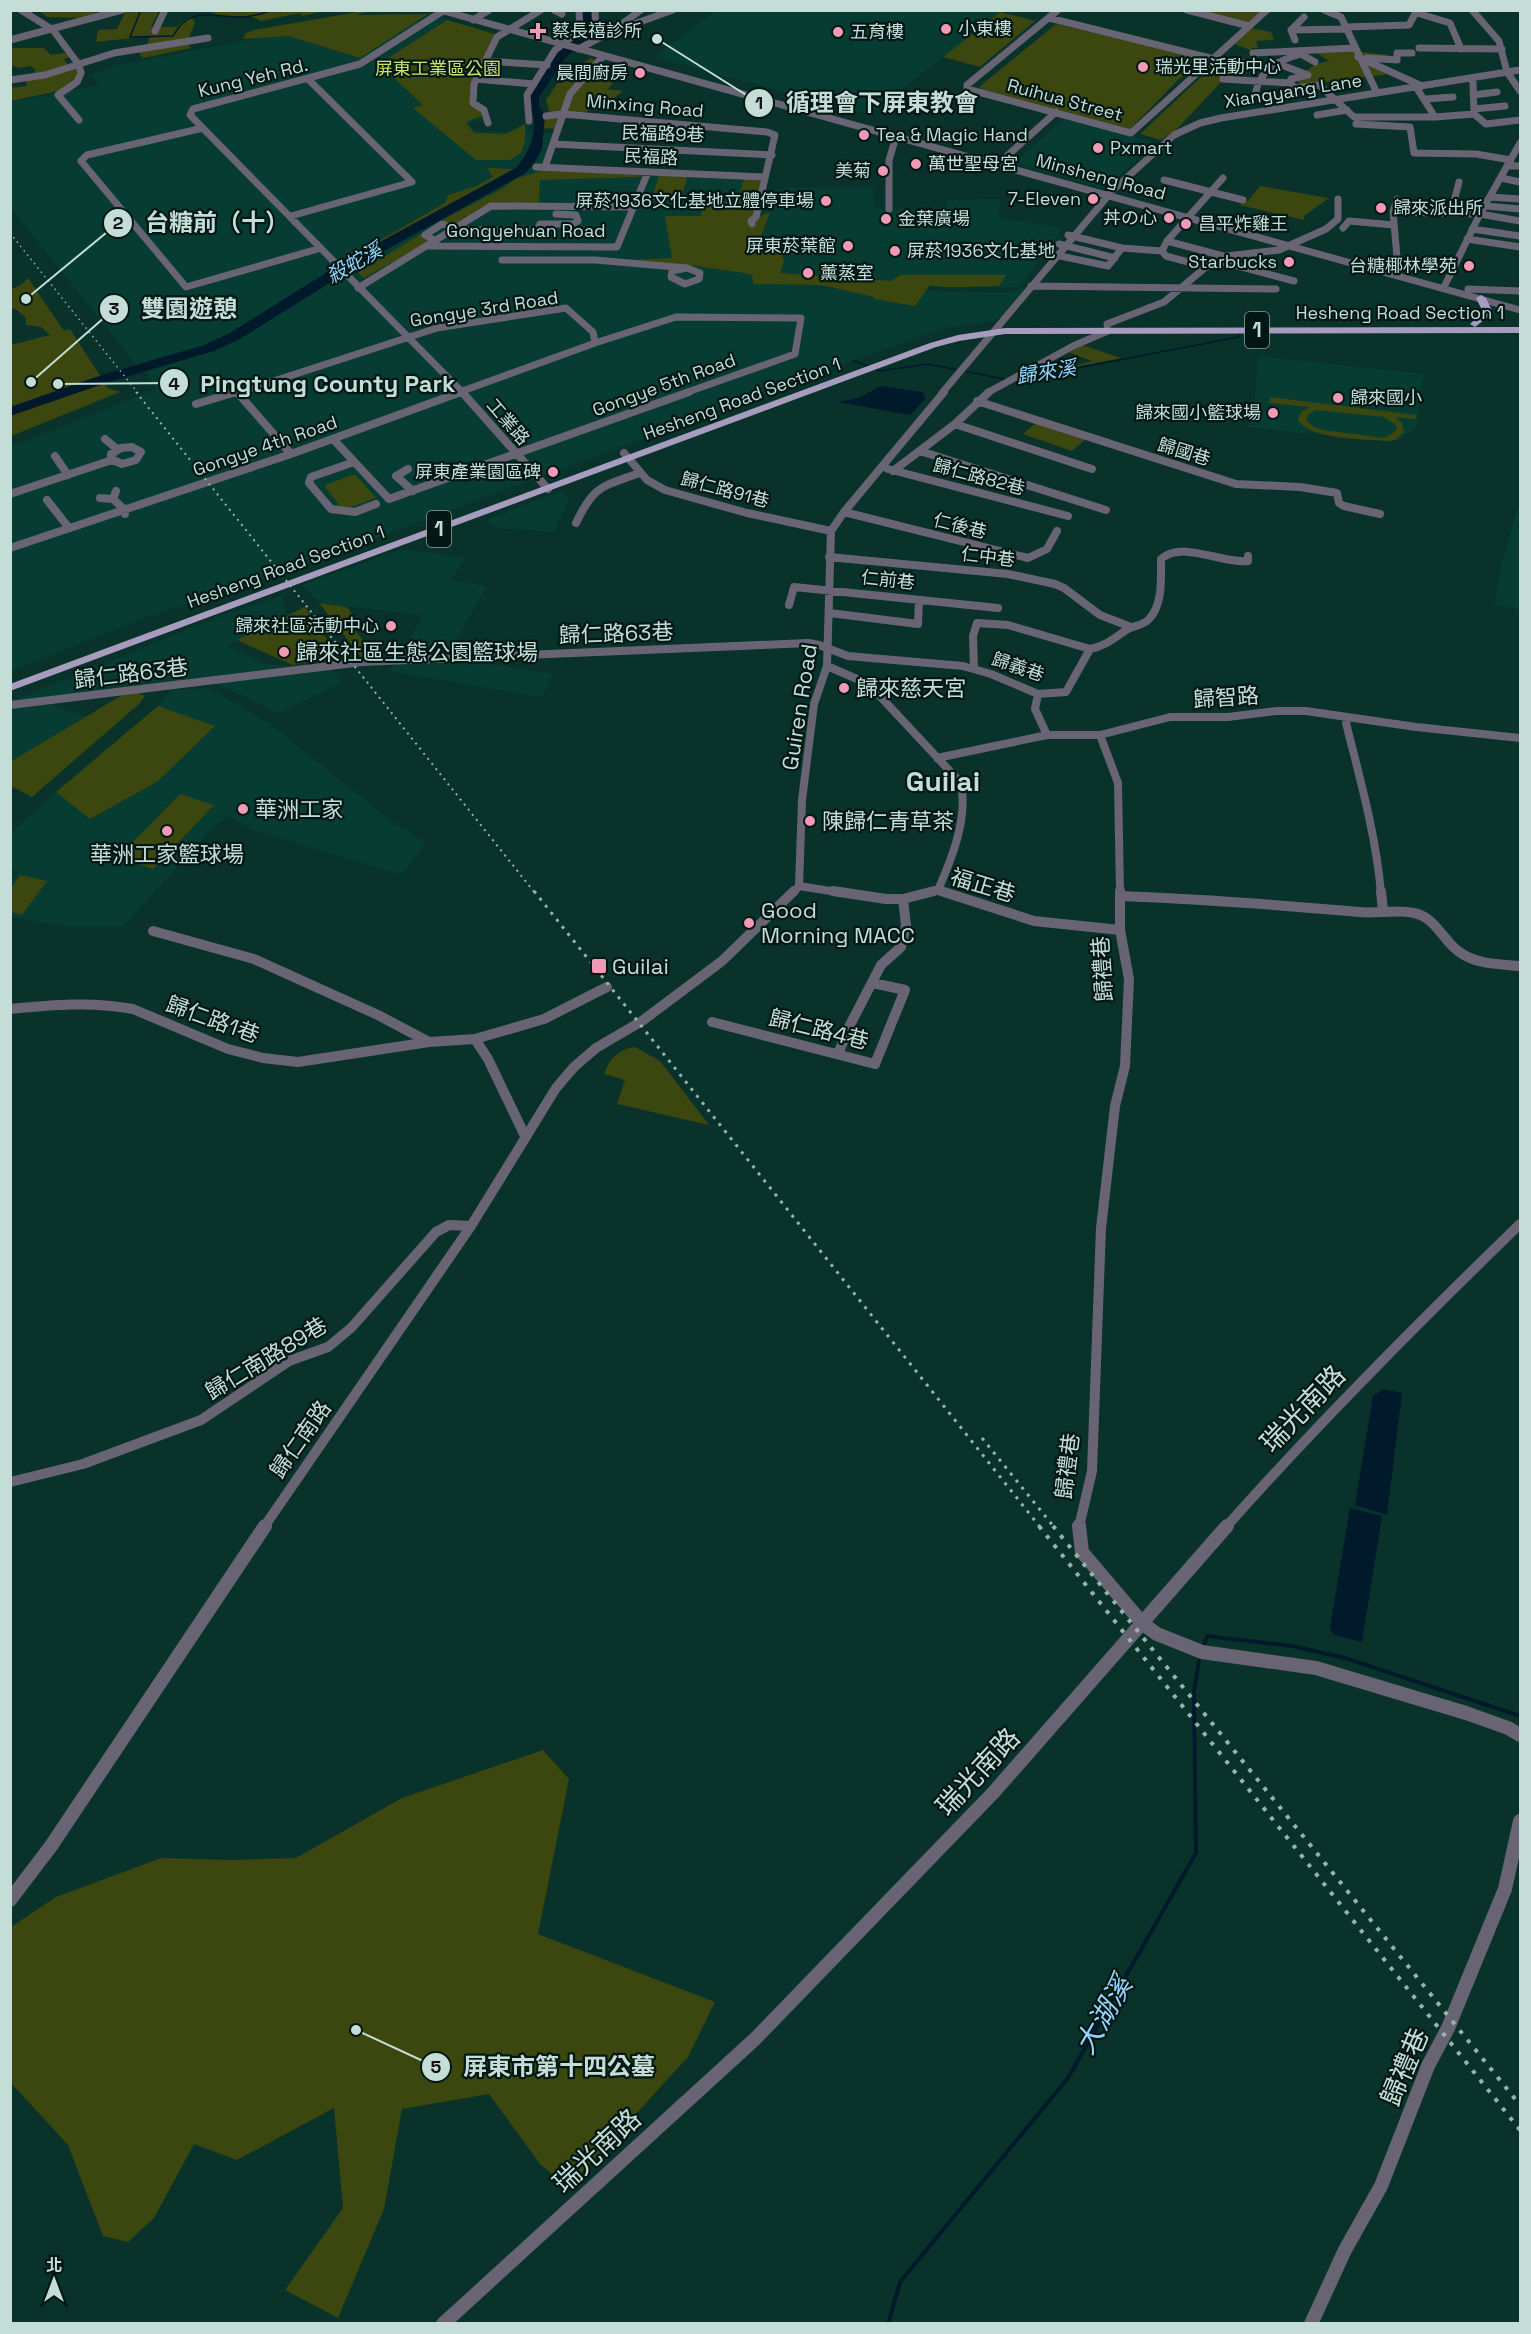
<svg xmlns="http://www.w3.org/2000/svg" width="1531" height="2334" font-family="'Space Grotesk','Noto Sans TC','Noto Sans JP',sans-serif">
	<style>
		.built { fill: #073c33 }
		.green { fill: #3c460f; fill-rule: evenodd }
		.water { fill: #001a2b }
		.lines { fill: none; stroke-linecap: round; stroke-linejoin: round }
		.stream-far1 { stroke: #001a2b; stroke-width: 1.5 }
		.stream { stroke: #001a2b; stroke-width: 4 }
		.river { fill: #001a2b; fill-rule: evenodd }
		.minor-far3 { stroke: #696474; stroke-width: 7 }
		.minor-far2 { stroke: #696474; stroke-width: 8 }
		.minor-far1 { stroke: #696474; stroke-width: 10 }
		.minor { stroke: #696474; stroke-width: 14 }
		.major { fill: #a79cbe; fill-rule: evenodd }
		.rail-far3 { stroke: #96b4ad; stroke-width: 1.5; stroke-dasharray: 1.5 4; stroke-linecap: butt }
		.rail-far2 { stroke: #96b4ad; stroke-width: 2; stroke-dasharray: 2 4.5; stroke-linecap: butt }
		.rail-far1 { stroke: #96b4ad; stroke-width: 3; stroke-dasharray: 3 6; stroke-linecap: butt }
		.rail { stroke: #96b4ad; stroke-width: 4; stroke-dasharray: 4 8; stroke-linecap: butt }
		.poi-dot { fill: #f09ab5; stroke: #031814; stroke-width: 2 }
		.labels { text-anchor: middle; stroke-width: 4.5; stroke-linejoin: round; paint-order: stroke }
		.far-poi-label { font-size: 18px; fill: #c4ded7; stroke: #031814; text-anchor: start }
		.far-park-label { font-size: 18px; fill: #cae26d; stroke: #031814 }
		.far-street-label { font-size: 18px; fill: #c4ded7; stroke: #031814 }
		.far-water-label { font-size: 20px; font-style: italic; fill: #96d4ff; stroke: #031814 }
		.shield { fill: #031814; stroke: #8aa39c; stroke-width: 1.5 }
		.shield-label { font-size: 21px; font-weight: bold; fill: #c4ded7 }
		.street-label { font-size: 22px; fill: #c4ded7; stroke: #031814 }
		.poi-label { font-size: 22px; fill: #c4ded7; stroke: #031814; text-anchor: start }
		.near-street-label { font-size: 27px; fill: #c4ded7; stroke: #031814 }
		.district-label { font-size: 28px; font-weight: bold; fill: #c4ded7; stroke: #031814 }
		.near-water-label { font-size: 28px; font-style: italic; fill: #96d4ff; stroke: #031814 }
		.leader { fill: none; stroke: #c4ded7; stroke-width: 2 }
		.callout-dot { fill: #c4ded7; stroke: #031814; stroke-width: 2 }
		.mark-label { font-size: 18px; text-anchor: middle; font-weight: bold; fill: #111 }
		.callout-label { font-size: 24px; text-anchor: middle; font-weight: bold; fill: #c4ded7; stroke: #031814; stroke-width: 4.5; stroke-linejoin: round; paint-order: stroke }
	</style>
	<rect width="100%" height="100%" fill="#09322b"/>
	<path class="built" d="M 716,11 L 1002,11 L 871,113 L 867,114 L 654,57 Z
		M 428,14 L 496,34 L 483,62 L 472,103 L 482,110 L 484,119 L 468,124 L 475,131 L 509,132 L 528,122 L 529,133 L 556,133 L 551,163 L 646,173 L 762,178 L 762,191 L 788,188 L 874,188 L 873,206 L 885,210 L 944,208 L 949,200 L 1000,199 L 999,218 L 1063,228 L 1019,287 L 794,287 L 1004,293 L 1026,287 L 1005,313 L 994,321 L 946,328 L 845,363 L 291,570 L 147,617 L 11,671 L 11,447 L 156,389 L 147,373 L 138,367 L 11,208 L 11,102 L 99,85 L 92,75 L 118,65 L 275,35 L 354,15 Z
		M 1064,119 L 1090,124 L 1155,143 L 1105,189 L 1018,164 L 1021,157 Z
		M 1258,356 L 1424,374 L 1416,428 L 1398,440 L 1390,442 L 1247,427 L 1254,404 Z
		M 563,493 L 570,499 L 554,532 L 498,528 L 484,521 L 553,494 Z
		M 1520,500 L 1520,609 L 1494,605 L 1502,563 Z
		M 403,549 L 465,558 L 451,580 L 487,586 L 446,657 L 553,674 L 542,697 L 389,671 L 403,653 L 423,615 L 319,603 L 302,585 Z
		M 282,596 L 286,615 L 227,646 L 268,665 L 292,665 L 280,671 L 17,703 L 14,700 L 226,614 Z
		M 330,668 L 342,683 L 278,713 L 215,683 Z
		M 208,688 L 270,724 L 396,825 L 412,831 L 411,834 L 425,844 L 401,875 L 253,830 L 228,816 L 211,829 L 124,926 L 63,926 L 11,917 L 10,882 L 19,872 L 11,869 L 11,833 L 56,792 L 91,819 L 214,726 L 158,706 L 171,690 Z
		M 46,702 L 88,718 L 11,762 L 10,707 Z"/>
	<path class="green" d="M 97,10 L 95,13 L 109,14 L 81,18 L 47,17 L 39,11 Z
		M 213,10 L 325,11 L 302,16 L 300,13 L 261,21 L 250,16 L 228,17 L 212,13 Z
		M 123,11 L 159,11 L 151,27 L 176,27 L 191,16 L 195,23 L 187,42 L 191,48 L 143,58 L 137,50 L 146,48 L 150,36 L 96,42 L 98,30 L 117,29 L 125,13 Z
		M 363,11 L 368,11 L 356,15 L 428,14 L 360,58 L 289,36 L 243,39 L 246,33 L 254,30 Z
		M 1193,11 L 1262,11 L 1246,24 Z
		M 1000,12 L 1035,21 L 980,67 L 943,57 Z
		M 447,20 L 495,34 L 473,79 L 470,101 L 481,110 L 482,116 L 466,122 L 474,133 L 506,134 L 525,124 L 525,141 L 521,153 L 510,160 L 476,160 L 413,108 L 423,105 L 379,64 Z
		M 1056,24 L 1185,54 L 1198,65 L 1180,78 L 1130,129 L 981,89 L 979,87 Z
		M 1251,28 L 1271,32 L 1274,40 L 1256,41 L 1258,48 L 1251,48 L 1253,51 L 1234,44 Z
		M 11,48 L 44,48 L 51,55 L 69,52 L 73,56 L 64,59 L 71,69 L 80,66 L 80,74 L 72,88 L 11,101 L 10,88 L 26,86 L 27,79 L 36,70 L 31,66 L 20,68 L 11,65 Z
		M 1352,51 L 1389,55 L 1389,61 L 1358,58 L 1390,74 L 1301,85 L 1297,81 C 1306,69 1315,63 1329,61 L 1317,53 Z
		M 590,58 L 597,61 L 584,77 L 615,81 L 608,89 L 623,91 L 607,104 L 593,103 L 585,114 L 564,112 L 558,129 L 536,128 L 535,118 L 550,114 L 546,100 L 567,69 L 577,69 Z
		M 1217,62 L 1238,64 L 1178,128 L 1161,140 L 1140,134 Z
		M 487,168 L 513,169 L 350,262 L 347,259 L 445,203 L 448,195 L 476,186 L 493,177 Z
		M 543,170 L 642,174 L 641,177 L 540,180 L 539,204 L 495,203 L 452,227 L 445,225 L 427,232 L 432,240 L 364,278 L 358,273 L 448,217 L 503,188 L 515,179 Z
		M 660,172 L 688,174 L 681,200 L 737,202 L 745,176 L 765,177 L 756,218 L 770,212 L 758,244 L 778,246 L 784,261 L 780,273 L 891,281 L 900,275 L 1006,275 L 999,286 C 975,286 952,289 930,285 L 915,306 L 874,299 L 874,297 L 821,285 L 754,284 L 751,274 L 689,265 L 687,268 L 613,261 L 672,258 L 665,216 L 701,216 L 703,201 L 651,200 Z
		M 1260,186 L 1329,198 L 1304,216 L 1304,220 L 1239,205 L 1248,201 Z
		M 28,278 L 64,331 L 70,329 L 108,388 L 120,392 L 11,436 L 11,345 L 50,335 L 41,327 L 26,325 L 26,318 L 17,310 L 11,308 L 10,290 L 21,285 Z
		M 1082,345 L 1121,358 L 1049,372 L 1036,368 L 1049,361 L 1067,368 L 1092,361 L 1068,352 Z
		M 1270,397 L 1417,415 L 1416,419 L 1395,417 L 1402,423 L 1404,432 L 1395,440 L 1388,441 C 1366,439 1309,440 1298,420 L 1301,412 L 1309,407 L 1269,403 ZM 1315,410 L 1384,417 L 1395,424 L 1397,430 L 1384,438 L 1323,430 L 1314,427 L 1306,420 L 1308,415 Z
		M 1038,421 L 1088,437 L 1072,451 L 1023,434 Z
		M 355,474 L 376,498 L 351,507 L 340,506 L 325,487 L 327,484 Z
		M 319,603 L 347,607 L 355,618 L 344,618 L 377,656 L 362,658 Z
		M 305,607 L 339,657 L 292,665 L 237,640 Z
		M 138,693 L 145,696 L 139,704 L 32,797 L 11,786 L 10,762 L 124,694 Z
		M 158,706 L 215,726 L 158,781 L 90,819 L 56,792 Z
		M 180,794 L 214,805 L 153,869 L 118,857 Z
		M 20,875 L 47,881 L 22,915 L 11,912 L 11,888 Z
		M 635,1047 L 660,1061 L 709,1125 L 617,1104 L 625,1080 L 604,1074 C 610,1058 618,1050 635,1047 Z
		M 543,1750 L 569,1779 L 538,1934 L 715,2002 L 688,2057 L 568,2188 L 540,2164 L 489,2094 L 402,2109 L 384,2209 L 338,2318 L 285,2290 L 343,2208 L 334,2108 L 237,2160 L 194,2144 L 154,2218 L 128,2242 L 103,2236 L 68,2145 L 11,2083 L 11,1927 L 56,1897 L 161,1858 L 229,1860 L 296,1858 L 402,1798 Z"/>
	<path class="water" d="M 881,386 L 922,392 L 926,398 L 910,415 L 838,402 L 858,398 Z
		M 1384,1389 L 1402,1393 L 1387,1515 L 1355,1505 L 1373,1396 Z
		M 1350,1508 L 1382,1516 L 1362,1642 L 1334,1635 L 1330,1628 Z"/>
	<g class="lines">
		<path class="stream-far1" d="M 141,10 L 130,37 L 173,36 C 190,5 211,17 240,17 C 251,17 262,14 272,10
			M 853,360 L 880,371 L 928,364 L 1009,380
			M 1015,380 L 1239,337 L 1239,334"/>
		<path class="stream" d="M 1203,1648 L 1207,1636 L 1292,1646 L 1345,1658 L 1520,1716
			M 888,2324 L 900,2282 L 1068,2078 L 1196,1853 L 1194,1691 L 1199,1661"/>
		<path class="river" d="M 581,10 L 591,10 L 593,33 L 566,57 L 539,97 L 539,106 L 545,116 L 542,149 L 534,164 L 524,174 L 355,267 L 240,339 L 214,351 L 112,381 L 10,416 L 10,407 L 102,375 L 204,345 L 230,333 L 345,261 L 516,168 C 527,157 538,132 533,115 C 530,108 527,105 527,97 L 558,53 L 581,32 Z"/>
		<path class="minor-far3" d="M 21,10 L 53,30 L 79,65 L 81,73 L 77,82 L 58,95 L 79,120
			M 440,10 L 1520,310
			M 554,10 L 562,14
			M 1058,10 L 967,85 L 967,89 L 1131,133 L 1267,10
			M 1187,10 L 1249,26
			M 1324,10 L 1341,17 L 1377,93
			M 1472,10 L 1499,41 L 1507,72 L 1520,91
			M 443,11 L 360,64 L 193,109 L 190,115 L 463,393
			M 1417,13 L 1450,23 L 1461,49
			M 1049,18 L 1214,59
			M 473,20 L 489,10
			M 619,26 L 641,10
			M 1346,27 L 1409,25 L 1417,10
			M 1291,30 L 1346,29
			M 155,31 L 165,10
			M 10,40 L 122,10
			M 1295,40 L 1291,30 L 1304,17
			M 590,43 L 596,34 L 595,10
			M 1419,48 L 1502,49
			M 578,49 L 609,33 L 673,10
			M 1253,53 L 1354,48
			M 1358,57 L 1422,86
			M 1367,58 L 1397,60 L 1397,53 L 1412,53
			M 485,61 L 547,65
			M 1239,62 L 1269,67
			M 1276,63 L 1308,75 L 1291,79 L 1290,83
			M 1470,78 L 1473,82 L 1474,114 L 1486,124 L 1520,120
			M 476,79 L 534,84
			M 1223,79 L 1290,83 L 1295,88 L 1319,85 L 1354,117 L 1435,117 L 1474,114
			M 10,80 L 45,75 L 114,53 L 208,38
			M 1416,87 L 1435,117
			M 1256,91 C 1261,68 1280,60 1301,54 L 1315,62
			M 1473,95 L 1497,92
			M 1425,99 L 1453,97
			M 1474,109 L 1505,106
			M 1317,115 L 1347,110
			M 546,116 L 563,114 L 767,132 L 775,135 L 756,217 L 751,221 L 752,224
			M 529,121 L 527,95 L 555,50 L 580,31 L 579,10
			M 488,123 L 484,110 L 473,103 L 474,84 L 497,37 L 541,10
			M 1356,124 L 1410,127 L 1414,153 L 1476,154 L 1511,160
			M 203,128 L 87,155 L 81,161 L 186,287 L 321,248
			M 553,144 L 772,155
			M 998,164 L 1056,112
			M 1507,166 L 1520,166
			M 536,167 L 765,177
			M 545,167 L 570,94 L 603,56
			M 1501,178 L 1520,182
			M 1164,180 L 1243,200
			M 1490,197 L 1520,199
			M 1486,206 L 1520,209
			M 889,209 L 889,160 L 896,137
			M 1393,212 L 1480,214 L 1520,221
			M 1451,213 L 1459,182
			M 291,216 L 412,182 L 308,79
			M 1343,228 L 1349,221 L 1394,225
			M 1472,229 L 1520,236
			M 536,232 L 540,224 L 573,224 L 578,221 L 576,215 L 556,214
			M 1068,235 L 1122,248 L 1162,251
			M 1467,239 L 1520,247
			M 436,241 L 425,235 L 442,224 L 463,230 L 537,230
			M 1167,241 L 1223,256
			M 1059,244 L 1115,258
			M 428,246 L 617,247 L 648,172
			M 1051,254 L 1108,266 L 1122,248
			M 502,260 L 595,260 L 687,268
			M 1215,260 L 1294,281
			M 1207,267 L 1166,256 L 1162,251 L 1167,241 L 1223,178
			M 687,268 L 700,273 L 699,279 L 685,284 L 671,277 L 672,271 Z
			M 1395,274 L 1398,268 L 1393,212 L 1397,199
			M 1031,286 L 1276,289
			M 1444,287 L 1480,214 L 1520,143
			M 358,288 L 491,206 L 633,207
			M 1468,289 L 1520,291
			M 232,393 L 236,392
			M 237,393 L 437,328 L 566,308 L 593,332 L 595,343
			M 457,393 L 595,343 L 676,317 L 801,318 L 795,354 L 685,393
			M 942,393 L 1113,190 L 1174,135 L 1200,123 L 1221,118 L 1520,70
			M 987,393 L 1073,346 L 1108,331 L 1107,324 L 1164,302 L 1218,257 L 1279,250 L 1326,229 L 1338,219 L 1338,199"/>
		<path class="minor-far2" d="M 237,392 L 291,454
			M 462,392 L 548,489
			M 977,401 L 1236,484 L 1300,487 L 1337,493 L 1339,503 L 1344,506 L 1380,514
			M 196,404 L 236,392
			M 955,424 L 1092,469
			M 105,439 L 117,449
			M 333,439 L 389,499 L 689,392
			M 132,447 L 141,452 L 136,460 L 122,464 L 111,459 L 111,454 L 121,448 Z
			M 920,451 L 1106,510
			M 624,453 L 647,480 L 665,490 L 747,513 L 831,531
			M 55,456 L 68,475
			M 354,462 L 311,477 L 309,483 L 331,509 L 355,512 L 376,504
			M 408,469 L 396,476 L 413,491
			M 888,469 L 1068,516
			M 893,471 L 955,424 L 989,392
			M 10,494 L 112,460
			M 100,498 L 113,499 L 116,491
			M 113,499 L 125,510 L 125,514
			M 47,500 L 69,528
			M 844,512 L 1028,558 L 1047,549 L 1057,531
			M 576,523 C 594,485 602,487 639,473
			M 10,548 L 291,454 L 461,392
			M 829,557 L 1008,574 L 1055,584 L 1064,588 L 1100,615 L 1131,627
			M 789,605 L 794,587 L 998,608
			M 830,613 L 918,624 L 919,600
			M 827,666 L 857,679 L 877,693 L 961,783 C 968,819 952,858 938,890
			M 974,669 L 973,636 L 977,623 L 1008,625 L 1090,649
			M 1038,694 L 1035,709 L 1047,735
			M 10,705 L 362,662 L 808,643 L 819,645 L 848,656 L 963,666 L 991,674 L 1038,694 L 1066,692 L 1090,649 C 1106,646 1114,638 1128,629 C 1135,625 1143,626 1149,619 C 1163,605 1161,578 1161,559 C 1184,540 1221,564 1248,561 L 1248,556
			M 1348,717 L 1346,723 C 1360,779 1376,835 1381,893
			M 1100,735 L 1118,783 L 1120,893
			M 937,758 L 1047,735 L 1100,735 L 1170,717 L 1228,717 L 1276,711 L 1306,711 L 1416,727 L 1520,738
			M 799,886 L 843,893
			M 793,893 L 799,886 L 802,800 L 814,704 L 827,666 L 831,531 L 844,512 L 944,392
			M 928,893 L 938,890 L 946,893"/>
		<path class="minor-far1" d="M 833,891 L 886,899 L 903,899 L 934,891
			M 941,891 L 1034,921 L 1120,930
			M 1381,891 L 1383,911
			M 1121,896 C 1201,899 1280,905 1359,912 C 1377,914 1396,909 1414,913 C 1435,917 1443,940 1458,951 C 1476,965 1499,964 1520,966
			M 153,931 L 254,959 L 378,1015 L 429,1042
			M 10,1009 C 51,1005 92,1001 133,1009 L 228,1049 L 263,1058 L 298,1062 L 429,1042 L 475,1039 L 488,1059 L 525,1136
			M 712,1022 L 875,1064 L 905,990 L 873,983
			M 475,1039 L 544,1019 L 607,987
			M 838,1054 L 850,1025 L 881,965 L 901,947 L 906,925 L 903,899
			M 10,1482 L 83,1464 L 201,1420 L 289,1361 L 328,1347 L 351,1328 L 436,1232 L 449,1225 L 471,1226
			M 264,1527 L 471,1226 L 556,1088 L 574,1067 L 596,1048 L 642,1021 L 722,961 L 794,891
			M 1079,1527 L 1092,1471 L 1101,1228 L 1115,1106 L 1125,1066 L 1129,979 L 1120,930 L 1120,891
			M 1226,1527 C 1319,1422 1419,1322 1520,1224"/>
		<path class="minor" d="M 1079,1526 L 1082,1552 L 1143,1624 L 1157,1634 L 1202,1652 L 1316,1668 L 1466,1713 L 1508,1728 L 1520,1735
			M 10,1900 L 51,1846 L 265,1526
			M 443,2324 L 755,2039 L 993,1793 L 1227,1526
			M 1311,2324 L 1345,2250 L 1381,2186 L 1428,2066 L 1448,2028 L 1505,1889 L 1520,1821"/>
		<path class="major" d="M 1481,295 L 1486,298 L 1493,313 L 1475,327 L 1470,324 L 1483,312 L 1476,298 Z
			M 1520,327 L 1520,333 L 1005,334 L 959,341 L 936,347 L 10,691 L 10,684 L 930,343 L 958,335 L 1005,328 Z"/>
		<path class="rail-far3" d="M 10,233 L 138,393"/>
		<path class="rail-far2" d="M 136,392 L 535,893"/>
		<path class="rail-far1" d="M 534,891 L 1040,1527
			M 982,1438 L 1054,1527"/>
		<path class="rail" d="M 1039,1526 L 1520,2130
			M 1053,1526 L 1520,2105"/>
	</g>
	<g class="poi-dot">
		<circle cx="946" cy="29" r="6"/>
		<path d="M535 22h6v6h6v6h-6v6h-6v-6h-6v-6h6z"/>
		<circle cx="838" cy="32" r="6"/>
		<circle cx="1143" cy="67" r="6"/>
		<circle cx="640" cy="73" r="6"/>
		<circle cx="864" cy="135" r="6"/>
		<circle cx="1098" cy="148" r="6"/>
		<circle cx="916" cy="164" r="6"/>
		<circle cx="883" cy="171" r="6"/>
		<circle cx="1093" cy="199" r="6"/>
		<circle cx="826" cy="201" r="6"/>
		<circle cx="1381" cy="208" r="6"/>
		<circle cx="1169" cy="218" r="6"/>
		<circle cx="886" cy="219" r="6"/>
		<circle cx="1186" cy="224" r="6"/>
		<circle cx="848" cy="246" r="6"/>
		<circle cx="895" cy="251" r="6"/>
		<circle cx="1289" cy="262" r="6"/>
		<circle cx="1469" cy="266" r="6"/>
		<circle cx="808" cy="273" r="6"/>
		<circle cx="1338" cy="398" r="6"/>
		<circle cx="1273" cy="413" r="6"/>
		<circle cx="553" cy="472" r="6"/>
		<circle cx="391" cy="626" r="6"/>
		<circle cx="284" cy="652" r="6"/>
		<circle cx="844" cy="688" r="6"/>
		<circle cx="243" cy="809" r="6"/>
		<circle cx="810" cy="821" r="6"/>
		<circle cx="167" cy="831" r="6"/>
		<circle cx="749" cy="923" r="6"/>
		<rect x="591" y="958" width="16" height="16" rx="3"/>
	</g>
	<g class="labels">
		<g class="far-poi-label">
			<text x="958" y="35">小東樓</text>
			<text x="552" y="37">蔡長禧診所</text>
			<text x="850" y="38">五育樓</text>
			<text x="1155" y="73">瑞光里活動中心</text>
			<text x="628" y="79" text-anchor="end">晨間廚房</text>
			<text x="876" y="141">Tea &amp; Magic Hand</text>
			<text x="1110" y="154">Pxmart</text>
			<text x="928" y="170">萬世聖母宮</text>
			<text x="871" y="177" text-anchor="end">美菊</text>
			<text x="1081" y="205" text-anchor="end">7-Eleven</text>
			<text x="814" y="207" text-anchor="end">屏菸1936文化基地立體停車場</text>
			<text x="1393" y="214">歸來派出所</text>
			<text x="1157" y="224" text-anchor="end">丼の心</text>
			<text x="898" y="225">金葉廣場</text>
			<text x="1198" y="230">昌平炸雞王</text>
			<text x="836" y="252" text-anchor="end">屏東菸葉館</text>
			<text x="907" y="257">屏菸1936文化基地</text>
			<text x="1277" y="268" text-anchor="end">Starbucks</text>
			<text x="1457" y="272" text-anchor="end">台糖椰林學苑</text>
			<text x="820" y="279">薰蒸室</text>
			<text x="1350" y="404">歸來國小</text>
			<text x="1261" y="419" text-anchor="end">歸來國小籃球場</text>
			<text x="541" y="478" text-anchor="end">屏東產業園區碑</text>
			<text x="379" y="632" text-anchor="end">歸來社區活動中心</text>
		</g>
		<g class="far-park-label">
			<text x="438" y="75">屏東工業區公園</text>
		</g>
		<g class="far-street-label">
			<text transform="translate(253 78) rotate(-14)" y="6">Kung Yeh Rd.</text>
			<text transform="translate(1293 91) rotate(-9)" y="6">Xiangyang Lane</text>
			<text transform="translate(1065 100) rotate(15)" y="6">Ruihua Street</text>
			<text transform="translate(645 106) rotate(5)" y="6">Minxing Road</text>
			<text transform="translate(663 134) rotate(2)" y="6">民福路9巷</text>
			<text transform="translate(651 157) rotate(3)" y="6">民福路</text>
			<text transform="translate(1101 177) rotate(15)" y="6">Minsheng Road</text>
			<text x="526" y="237">Gongyehuan Road</text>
			<text transform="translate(484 309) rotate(-9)" y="6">Gongye 3rd Road</text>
			<text x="1400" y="319">Hesheng Road Section 1</text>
			<text transform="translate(664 385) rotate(-20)" y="6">Gongye 5th Road</text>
			<text transform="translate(742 399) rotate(-20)" y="6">Hesheng Road Section 1</text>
			<text transform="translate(508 422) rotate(49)" y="6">工業路</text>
			<text transform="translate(265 446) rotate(-19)" y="6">Gongye 4th Road</text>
			<text transform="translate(1184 452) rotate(17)" y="6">歸國巷</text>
			<text transform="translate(979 477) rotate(15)" y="6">歸仁路82巷</text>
			<text transform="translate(725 490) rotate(15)" y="6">歸仁路91巷</text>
			<text transform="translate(960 526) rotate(14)" y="6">仁後巷</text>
			<text transform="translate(988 557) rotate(7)" y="6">仁中巷</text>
			<text transform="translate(286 567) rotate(-20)" y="6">Hesheng Road Section 1</text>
			<text transform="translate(888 580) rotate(6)" y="6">仁前巷</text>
			<text transform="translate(1018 667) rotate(19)" y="6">歸義巷</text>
		</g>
		<g class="far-water-label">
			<text transform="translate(354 263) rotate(-30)" y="7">殺蛇溪</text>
			<text transform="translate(1046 372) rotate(-9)" y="7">歸來溪</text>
		</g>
		<g class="shield">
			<rect x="1245" y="312" width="24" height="36" rx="4.5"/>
			<rect x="427" y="511" width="24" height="36" rx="4.5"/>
		</g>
		<g class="shield-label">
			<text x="1257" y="337">1</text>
			<text x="439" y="536">1</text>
		</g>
		<g class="street-label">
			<text transform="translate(616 633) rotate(-2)" y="8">歸仁路63巷</text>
			<text transform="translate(131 673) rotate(-7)" y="8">歸仁路63巷</text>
			<text transform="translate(1226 697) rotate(-4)" y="8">歸智路</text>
			<text transform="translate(799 707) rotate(-81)" y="8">Guiren Road</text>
			<text transform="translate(983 885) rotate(17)" y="8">福正巷</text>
			<text transform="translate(1102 969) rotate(-94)" y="8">歸禮巷</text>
			<text transform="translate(213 1019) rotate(20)" y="8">歸仁路1巷</text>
			<text transform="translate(819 1029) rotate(14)" y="8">歸仁路4巷</text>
			<text transform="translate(266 1358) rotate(-31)" y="8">歸仁南路89巷</text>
			<text transform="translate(300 1439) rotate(-55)" y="8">歸仁南路</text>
			<text transform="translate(1067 1466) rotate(-83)" y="8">歸禮巷</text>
		</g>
		<g class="poi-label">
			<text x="296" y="660">歸來社區生態公園籃球場</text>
			<text x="856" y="696">歸來慈天宮</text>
			<text x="255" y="817">華洲工家</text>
			<text x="822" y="829">陳歸仁青草茶</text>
			<text x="167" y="862" text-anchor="middle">華洲工家籃球場</text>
			<text x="761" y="918">Good<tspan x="761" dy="25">Morning MACC</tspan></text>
			<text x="612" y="974">Guilai</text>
		</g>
		<g class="near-street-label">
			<text transform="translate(1303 1409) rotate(-46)" y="9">瑞光南路</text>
			<text transform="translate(978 1772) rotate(-47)" y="9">瑞光南路</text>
			<text transform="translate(1405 2067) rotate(-67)" y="9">歸禮巷</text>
			<text transform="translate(597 2151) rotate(-43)" y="9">瑞光南路</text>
		</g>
		<g class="district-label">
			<text x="943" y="791">Guilai</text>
		</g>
		<g class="near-water-label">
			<text transform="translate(1103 2015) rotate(-60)" y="10">大湖溪</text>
		</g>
	</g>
	<path class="leader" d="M657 39L759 103M26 299L118 223M31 382L114 309M58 384L174 383M356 2030L436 2067"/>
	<g class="callout-dot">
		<circle cx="657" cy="39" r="6"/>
		<circle cx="26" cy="299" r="6"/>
		<circle cx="31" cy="382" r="6"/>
		<circle cx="58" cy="384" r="6"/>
		<circle cx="356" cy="2030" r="6"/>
		<circle cx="759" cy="103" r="15"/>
		<circle cx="118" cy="223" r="15"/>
		<circle cx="114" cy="309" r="15"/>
		<circle cx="174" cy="383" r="15"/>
		<circle cx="436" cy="2067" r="15"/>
	</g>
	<g class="mark-label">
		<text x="759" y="109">1</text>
		<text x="118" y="229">2</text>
		<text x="114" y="315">3</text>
		<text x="174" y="390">4</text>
		<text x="436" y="2073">5</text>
	</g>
	<g class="callout-label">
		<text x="882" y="111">循理會下屏東教會</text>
		<text x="217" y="231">台糖前（十）</text>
		<text x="189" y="317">雙園遊憩</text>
		<text x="328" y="392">Pingtung County Park</text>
		<text x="559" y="2075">屏東市第十四公墓</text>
	</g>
	<rect width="1531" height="2334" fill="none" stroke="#c4ded7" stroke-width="24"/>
	<g transform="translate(54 2280)" stroke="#031814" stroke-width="4.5" paint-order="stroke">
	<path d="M0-4.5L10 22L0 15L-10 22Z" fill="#c4ded7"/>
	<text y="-9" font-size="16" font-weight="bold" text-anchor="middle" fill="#c4ded7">北</text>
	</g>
</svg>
